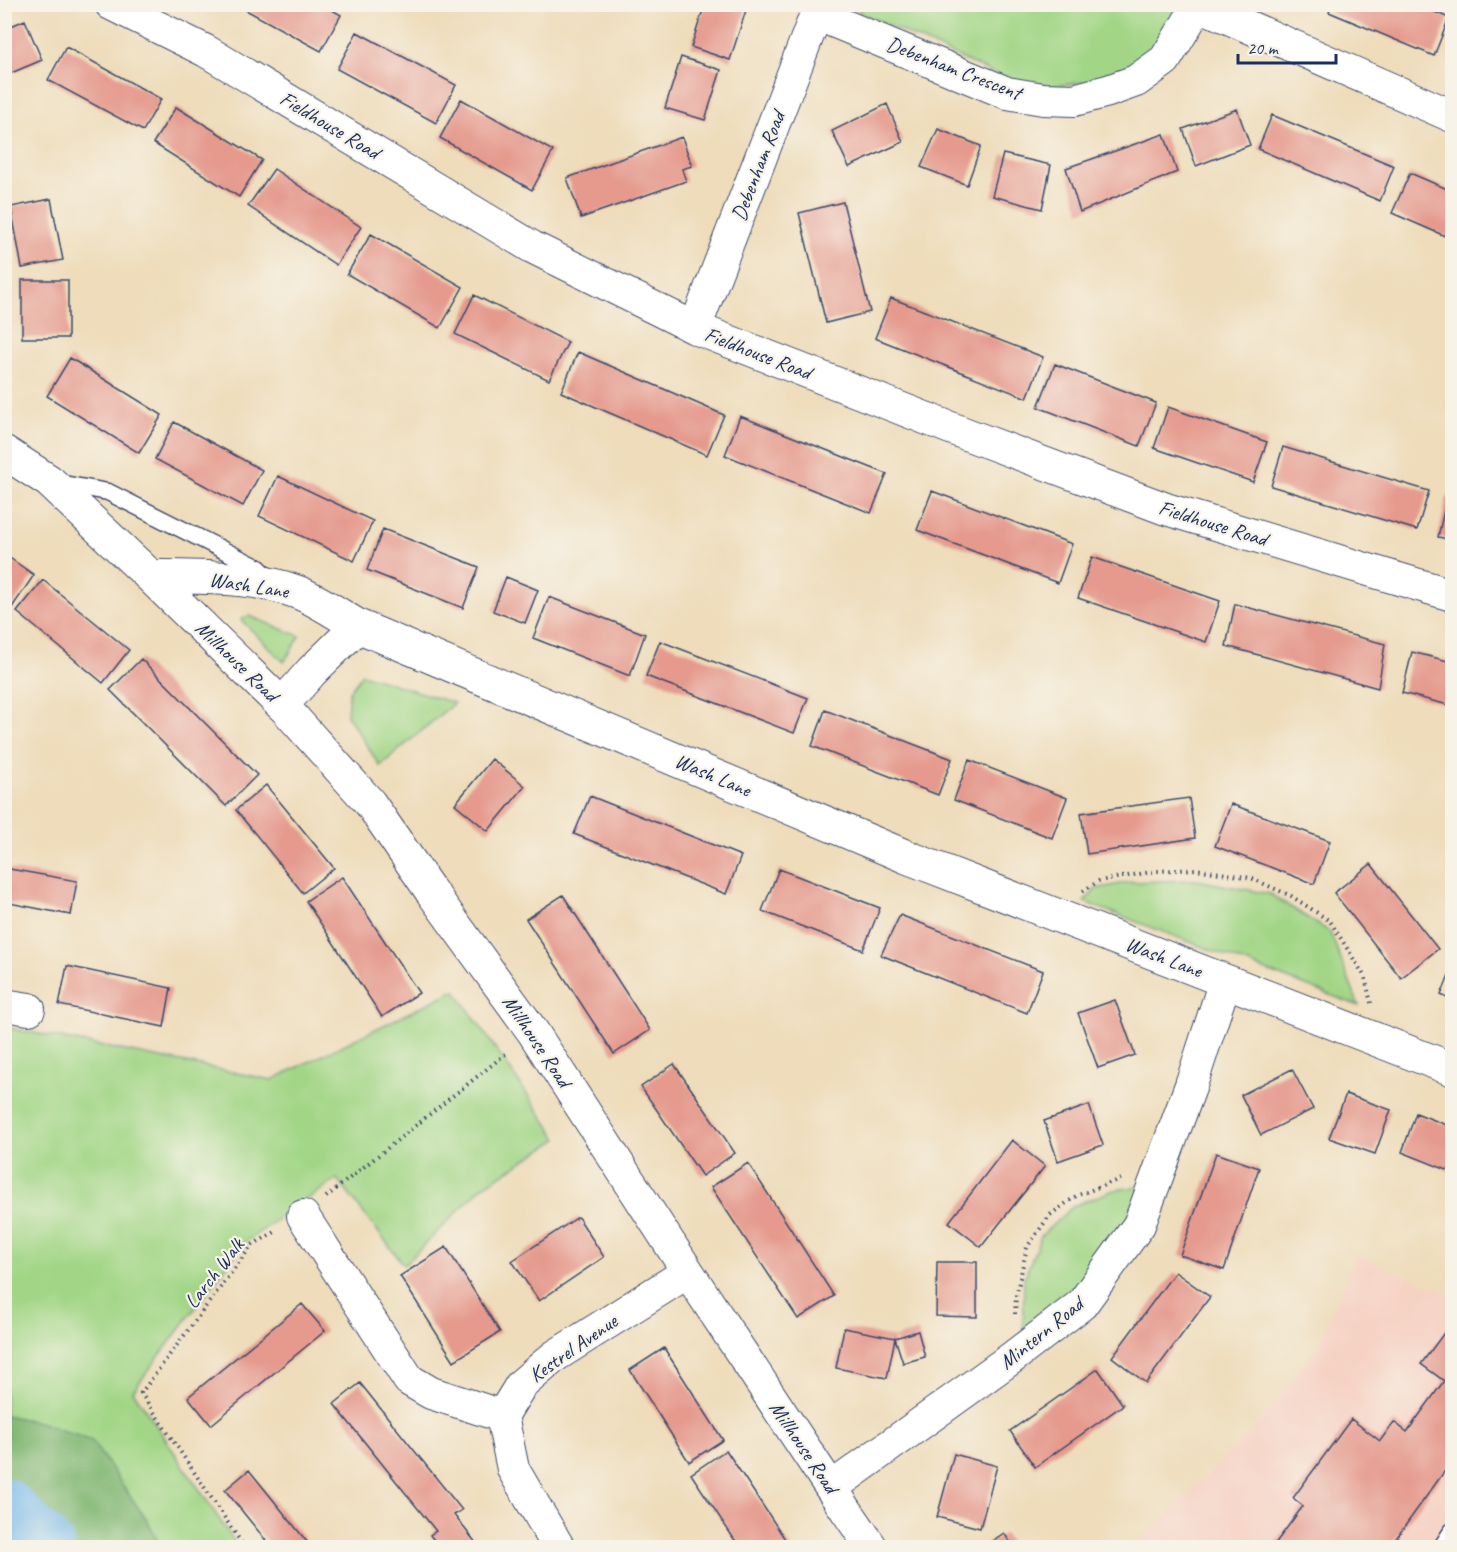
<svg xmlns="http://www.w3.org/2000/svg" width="1457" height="1552" font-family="Caveat,sans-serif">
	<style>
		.built { fill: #f6d2c4 }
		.green { fill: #a2d686; stroke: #5e8272; stroke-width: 1.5 }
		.forest { fill: #81b773; stroke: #4e7368; stroke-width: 1.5 }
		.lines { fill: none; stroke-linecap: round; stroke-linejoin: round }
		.river { stroke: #76b9ec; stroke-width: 58 }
		.building { fill: #e59a8d }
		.service-casing { stroke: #3b496c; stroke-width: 19 }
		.minor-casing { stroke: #3b496c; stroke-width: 34 }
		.tertiary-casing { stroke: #3b496c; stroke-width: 35 }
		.path { stroke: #3b496c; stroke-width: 4; stroke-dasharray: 1.5 4.5; stroke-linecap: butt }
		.service { stroke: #fff; stroke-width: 16 }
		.minor { stroke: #fff; stroke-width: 32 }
		.tertiary { stroke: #fff; stroke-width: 33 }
		.labels { text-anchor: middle; stroke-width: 4.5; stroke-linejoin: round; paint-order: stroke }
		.street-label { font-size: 21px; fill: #1b2f5e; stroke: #f7f3e8 }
	</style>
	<rect width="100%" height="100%" fill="#f7f3e8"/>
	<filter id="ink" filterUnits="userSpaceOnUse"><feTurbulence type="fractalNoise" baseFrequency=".0167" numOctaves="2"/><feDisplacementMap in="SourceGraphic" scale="12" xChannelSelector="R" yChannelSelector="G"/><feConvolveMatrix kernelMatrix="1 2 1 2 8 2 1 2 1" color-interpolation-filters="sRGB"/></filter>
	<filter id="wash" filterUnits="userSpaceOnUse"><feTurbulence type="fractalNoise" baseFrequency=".008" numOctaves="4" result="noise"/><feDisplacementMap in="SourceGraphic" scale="24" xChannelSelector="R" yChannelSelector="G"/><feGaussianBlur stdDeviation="1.35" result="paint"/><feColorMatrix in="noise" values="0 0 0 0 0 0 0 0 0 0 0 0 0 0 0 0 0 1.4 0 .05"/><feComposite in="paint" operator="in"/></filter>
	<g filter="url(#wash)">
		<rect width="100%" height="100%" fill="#eedcba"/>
		<path class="built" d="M 1356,1255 L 1452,1295 L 1452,1547 L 1143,1548 L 1139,1542 L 1255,1427 L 1317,1348 Z"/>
		<path class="green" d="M 859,5 L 1181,5 L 1154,50 L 1113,78 L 1048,87 L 1006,79 L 859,12 Z
			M 249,616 L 300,636 L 284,662 L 241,620 Z
			M 362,674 L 454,703 L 380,766 L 347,715 L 349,691 Z
			M 1196,880 L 1270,894 L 1330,932 L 1359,1006 L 1084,902 L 1096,889 L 1130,882 Z
			M 455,990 L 558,1139 L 482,1187 L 404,1265 L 337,1179 L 245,1242 L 133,1391 L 238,1547 L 5,1547 L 4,1027 L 272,1080 Z
			M 1144,1186 L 1131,1221 L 1075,1299 L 1023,1338 L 1024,1279 L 1041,1236 L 1073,1206 L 1114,1190 Z"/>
		<path class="forest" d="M 5,1415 L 42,1423 L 92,1441 L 146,1519 L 161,1547 L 5,1547 Z"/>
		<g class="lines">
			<path class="river" d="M 4,1507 L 46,1548"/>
		</g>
		<g id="blocks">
			<path class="building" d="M 235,4 L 322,4 L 341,15 L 321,51 Z
				M 705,4 L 740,4 L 747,7 L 730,60 L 691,47 Z
				M 1332,4 L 1416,4 L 1449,18 L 1434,56 L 1329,12 Z
				M 25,20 L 42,60 L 4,76 L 4,29 Z
				M 357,32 L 456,85 L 436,123 L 337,69 Z
				M 66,47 L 161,99 L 143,131 L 48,80 Z
				M 681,57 L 721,70 L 705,120 L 665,108 Z
				M 461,99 L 553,151 L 532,190 L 440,138 Z
				M 887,104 L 903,142 L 849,167 L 832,131 Z
				M 176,107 L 262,160 L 239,197 L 153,143 Z
				M 1237,109 L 1250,145 L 1196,166 L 1183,129 Z
				M 1272,115 L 1394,166 L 1380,201 L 1258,149 Z
				M 938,129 L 981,146 L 967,185 L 921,167 Z
				M 1164,134 L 1177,172 L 1080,212 L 1066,168 Z
				M 682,137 L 692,166 L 682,169 L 686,181 L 581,218 L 567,178 Z
				M 1003,154 L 1051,165 L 1042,209 L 992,196 Z
				M 274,169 L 361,227 L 336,265 L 248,206 Z
				M 1410,173 L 1452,191 L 1452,239 L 1392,213 Z
				M 51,199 L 63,260 L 22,268 L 11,207 Z
				M 843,202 L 870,312 L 826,323 L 799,213 Z
				M 371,234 L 463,287 L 440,328 L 347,274 Z
				M 22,280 L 68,280 L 68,338 L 22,338 Z
				M 474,295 L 568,342 L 549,380 L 455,334 Z
				M 891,298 L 1043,357 L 1027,398 L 875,338 Z
				M 578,352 L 724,415 L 707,455 L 561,392 Z
				M 70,358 L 162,415 L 139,453 L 47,396 Z
				M 1055,364 L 1156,403 L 1139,446 L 1038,407 Z
				M 1168,407 L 1267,442 L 1253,482 L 1154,448 Z
				M 740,416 L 887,474 L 871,513 L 725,455 Z
				M 174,422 L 262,470 L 243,506 L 155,459 Z
				M 1283,447 L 1429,491 L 1417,530 L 1271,486 Z
				M 278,476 L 373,521 L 354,561 L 259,516 Z
				M 932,491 L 1072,544 L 1058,583 L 917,530 Z
				M 1447,497 L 1452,498 L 1452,540 L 1438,537 Z
				M 383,529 L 479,567 L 463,608 L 367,570 Z
				M 4,554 L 34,575 L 11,609 L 4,604 Z
				M 1092,557 L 1220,601 L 1206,642 L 1078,598 Z
				M 506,577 L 538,590 L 525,623 L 493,611 Z
				M 43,580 L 129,650 L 103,683 L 17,612 Z
				M 549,597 L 645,634 L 630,676 L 533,638 Z
				M 1235,604 L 1385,644 L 1378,688 L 1226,646 Z
				M 660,641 L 808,698 L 794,733 L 646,676 Z
				M 1412,652 L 1452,662 L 1452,706 L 1402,693 Z
				M 141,659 L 257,775 L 226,806 L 110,690 Z
				M 825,710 L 952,759 L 938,795 L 812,746 Z
				M 492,759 L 525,786 L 488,831 L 455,804 Z
				M 969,760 L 1067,798 L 1052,838 L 954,800 Z
				M 266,785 L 334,868 L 303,893 L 236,810 Z
				M 590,796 L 741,856 L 726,894 L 574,834 Z
				M 1189,798 L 1195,838 L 1087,854 L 1081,813 Z
				M 1231,804 L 1330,841 L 1314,884 L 1215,846 Z
				M 1371,864 L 1438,949 L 1401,978 L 1334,893 Z
				M 4,868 L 77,881 L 71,915 L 4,902 Z
				M 779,869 L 880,908 L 863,950 L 762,911 Z
				M 342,877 L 419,993 L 382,1017 L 306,901 Z
				M 563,895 L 650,1030 L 614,1054 L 526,919 Z
				M 900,915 L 1043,971 L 1027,1013 L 881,955 Z
				M 67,966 L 171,988 L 164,1027 L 59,1005 Z
				M 1452,969 L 1452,1000 L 1441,995 Z
				M 1115,1000 L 1135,1055 L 1098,1068 L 1078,1013 Z
				M 674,1064 L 735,1153 L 702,1176 L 641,1087 Z
				M 1292,1069 L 1313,1109 L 1261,1135 L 1241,1095 Z
				M 1346,1094 L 1391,1110 L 1375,1154 L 1329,1138 Z
				M 1089,1105 L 1103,1145 L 1058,1161 L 1044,1121 Z
				M 1416,1113 L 1452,1127 L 1452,1172 L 1402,1152 Z
				M 1012,1140 L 1045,1166 L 981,1247 L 949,1222 Z
				M 1216,1153 L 1259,1168 L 1224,1270 L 1180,1255 Z
				M 748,1163 L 834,1296 L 798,1319 L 711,1187 Z
				M 578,1217 L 604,1257 L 539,1301 L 512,1261 Z
				M 446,1247 L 500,1332 L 454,1361 L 400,1276 Z
				M 937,1262 L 977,1262 L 977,1317 L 936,1316 Z
				M 1175,1272 L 1210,1297 L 1146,1383 L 1112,1357 Z
				M 302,1304 L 325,1331 L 211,1425 L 188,1397 Z
				M 1452,1322 L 1452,1461 L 1389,1548 L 1272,1548 L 1303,1506 L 1293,1498 L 1351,1419 L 1380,1441 L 1394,1422 L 1407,1432 L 1444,1381 L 1421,1364 Z
				M 844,1328 L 895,1338 L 918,1331 L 925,1357 L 903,1363 L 895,1338 L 887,1378 L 836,1368 Z
				M 664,1348 L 723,1440 L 689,1462 L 630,1370 Z
				M 1098,1369 L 1123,1405 L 1035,1467 L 1010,1431 Z
				M 360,1383 L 462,1510 L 454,1515 L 480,1548 L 440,1548 L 430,1535 L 436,1531 L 334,1404 Z
				M 726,1450 L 791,1548 L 740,1548 L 691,1474 Z
				M 954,1454 L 997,1466 L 980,1528 L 937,1517 Z
				M 249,1470 L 312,1548 L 272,1548 L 225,1490 Z
				M 1004,1533 L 1014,1548 L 982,1548 Z"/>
		</g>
	</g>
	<g filter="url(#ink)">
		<use href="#blocks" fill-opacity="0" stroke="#3b496c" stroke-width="1.5"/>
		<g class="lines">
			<defs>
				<path id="service" d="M 58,483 L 108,492 L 259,568 L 268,577
					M 1441,1548 L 1452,1531"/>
				<path id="minor" d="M 111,4 L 206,51 L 532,247 L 695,328 L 966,434 L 1166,509 L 1452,595
					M 1199,5 L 1452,116
					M 816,14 L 1007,93 L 1043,99 L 1074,100 L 1108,91 L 1136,81 L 1165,60 L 1199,4
					M 695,328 L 820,4
					M 282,705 L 370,803 L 430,890 L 533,1032 L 688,1272 L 831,1488 L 872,1548
					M 4,1005 L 29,1009
					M 303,1216 L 409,1380 L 431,1393 L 502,1416
					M 831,1488 L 1013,1357 L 1082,1304 L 1139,1225 L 1191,1085 L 1225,981
					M 559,1548 L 513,1469 L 502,1416 L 521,1385 L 555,1356 L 688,1272"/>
				<path id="tertiary" d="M 4,452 L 49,481 L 150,576 L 282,705 L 312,671 L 358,626
					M 150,576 C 199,578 251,575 297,592 C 318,600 339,615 358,626 L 907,857 L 1452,1069"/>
			</defs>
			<use href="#service" class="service-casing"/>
			<use href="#minor" class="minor-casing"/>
			<use href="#tertiary" class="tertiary-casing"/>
			<path class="path" d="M 1083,891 L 1099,881 L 1157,871 L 1196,869 L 1251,878 L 1291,896 L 1330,921 L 1365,977 L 1371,1003
				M 326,1197 L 508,1052
				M 1015,1314 L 1016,1296 L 1027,1247 L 1050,1215 L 1076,1196 L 1120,1179
				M 245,1548 L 141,1393 L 252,1245 L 275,1232"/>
			<use href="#service" class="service"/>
			<use href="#minor" class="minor"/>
			<use href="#tertiary" class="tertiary"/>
		</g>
	</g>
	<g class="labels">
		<g class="street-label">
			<text transform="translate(954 68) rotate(21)" y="7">Debenham Crescent</text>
			<text transform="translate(330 125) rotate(31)" y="7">Fieldhouse Road</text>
			<text transform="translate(758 166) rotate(-69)" y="7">Debenham Road</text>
			<text transform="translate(758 353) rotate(21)" y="7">Fieldhouse Road</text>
			<text transform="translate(1213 523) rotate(17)" y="7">Fieldhouse Road</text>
			<text transform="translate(249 585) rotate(9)" y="7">Wash Lane</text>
			<text transform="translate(237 661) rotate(44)" y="7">Millhouse Road</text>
			<text transform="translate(713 775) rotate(23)" y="7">Wash Lane</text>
			<text transform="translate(1164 957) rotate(21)" y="7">Wash Lane</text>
			<text transform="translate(537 1041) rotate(56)" y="7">Millhouse Road</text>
			<text transform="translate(214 1273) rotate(-52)" y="7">Larch Walk</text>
			<text transform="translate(1041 1333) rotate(-39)" y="7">Mintern Road</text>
			<text transform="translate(573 1348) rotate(-35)" y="7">Kestrel Avenue</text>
			<text transform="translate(804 1447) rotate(56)" y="7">Millhouse Road</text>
		</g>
	</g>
	<rect width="1457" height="1552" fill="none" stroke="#f7f3e8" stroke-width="24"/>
	<path d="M1238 54v9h98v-9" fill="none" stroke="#1b2f5e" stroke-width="3"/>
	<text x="1247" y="54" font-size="18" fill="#1b2f5e" stroke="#f7f3e8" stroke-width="4.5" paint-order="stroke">20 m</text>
</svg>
